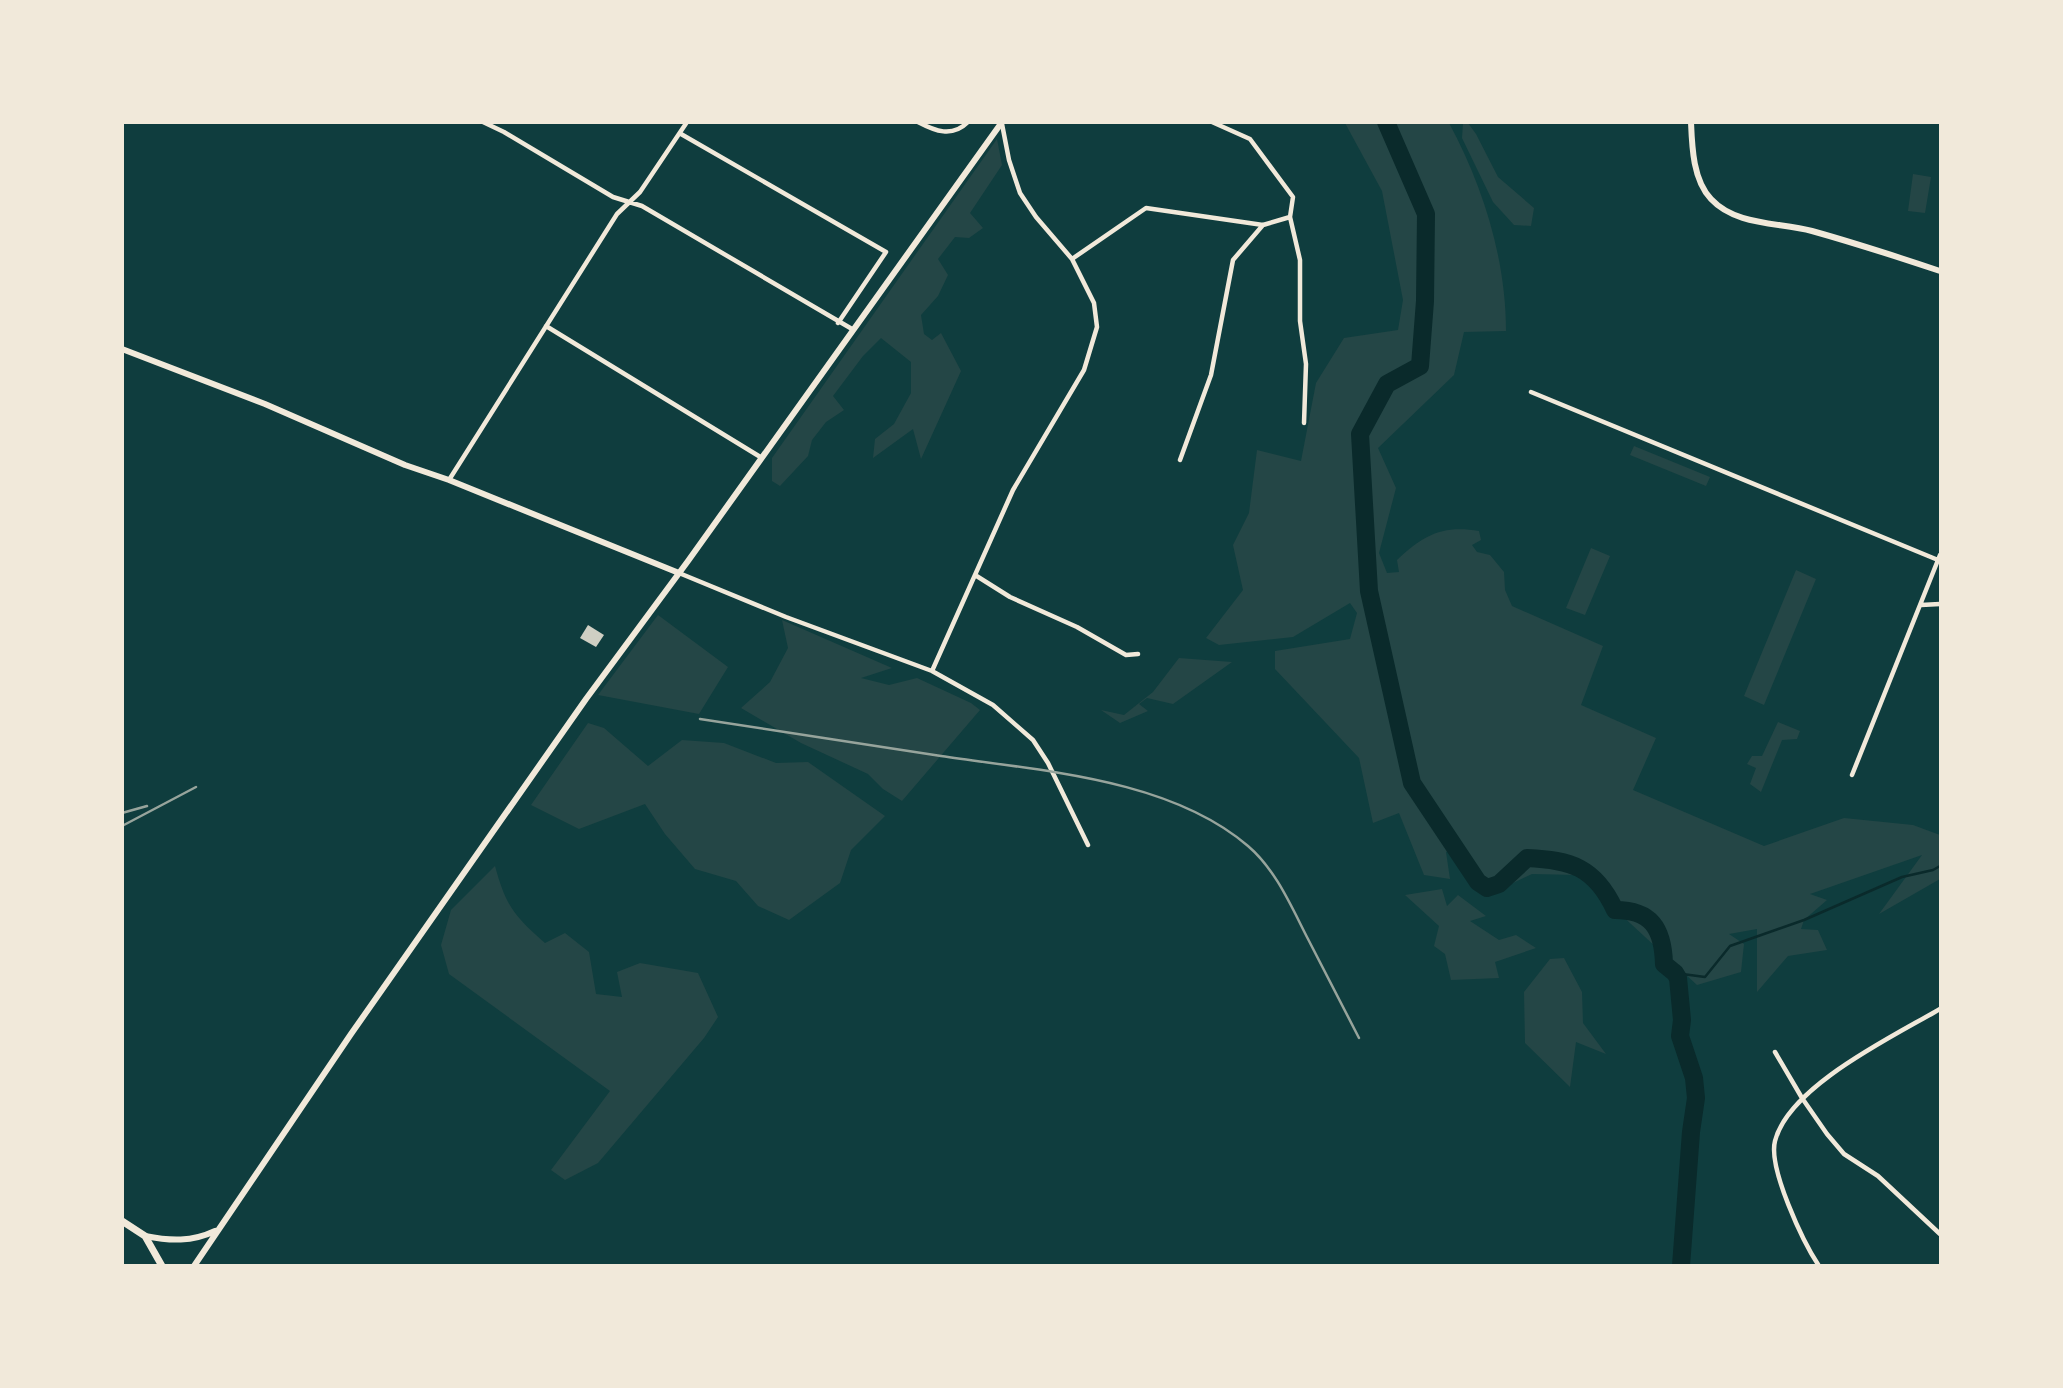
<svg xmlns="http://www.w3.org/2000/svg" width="2063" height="1388" font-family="'Fira Sans',sans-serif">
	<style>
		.green { fill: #244646 }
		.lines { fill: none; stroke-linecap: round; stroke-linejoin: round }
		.stream { stroke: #0a2a2b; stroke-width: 2.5 }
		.river { stroke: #0a2a2b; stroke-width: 18 }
		.building { fill: #cfcfc3 }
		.minor { stroke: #f1e9da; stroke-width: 4.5 }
		.tertiary { stroke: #f1e9da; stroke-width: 6 }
		.secondary { stroke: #f1e9da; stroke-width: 6 }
		.primary { stroke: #f1e9da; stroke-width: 7 }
		.rail { stroke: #97a49c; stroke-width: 2.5 }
	</style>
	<rect width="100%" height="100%" fill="#0f3d3e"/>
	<path class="green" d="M 1345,123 L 1449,123 C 1483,186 1506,259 1506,331 L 1464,332 L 1454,375 L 1378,448 L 1396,488 L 1379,553 L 1387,573 L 1399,572 L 1397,560 C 1424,535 1442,525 1479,531 L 1481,540 L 1472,545 L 1477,552 L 1490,555 L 1504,572 L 1505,590 L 1512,606 L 1603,646 L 1581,705 L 1656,738 L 1633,790 L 1764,846 L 1844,818 L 1913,825 L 1940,835 L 1940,879 L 1879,914 L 1922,855 L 1810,894 L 1827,900 L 1804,920 L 1801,929 L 1818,930 L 1827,950 L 1788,956 L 1757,992 L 1757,929 L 1729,934 L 1744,944 L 1741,972 L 1697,985 L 1578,875 L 1532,874 L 1492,893 L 1455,847 L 1446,852 L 1450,879 L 1424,875 L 1399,813 L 1373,823 L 1359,758 L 1275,669 L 1275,651 L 1350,639 L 1357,613 L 1350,603 L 1293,637 L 1219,645 L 1206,638 L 1243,590 L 1233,545 L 1249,513 L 1257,450 L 1301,461 L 1316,383 L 1344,338 L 1398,330 L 1403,300 L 1382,191 Z
		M 1463,123 L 1468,123 L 1476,134 L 1498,177 L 1534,208 L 1531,226 L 1514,225 L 1493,202 L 1462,138 Z
		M 997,139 L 1002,165 L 970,213 L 983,228 L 969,238 L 955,237 L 938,259 L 948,275 L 938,296 L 921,315 L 924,334 L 932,340 L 941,333 L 961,371 L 921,459 L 913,429 L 873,458 L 875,439 L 894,424 L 911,393 L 911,362 L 881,338 L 863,356 L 833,396 L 844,410 L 826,422 L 812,440 L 808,456 L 780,486 L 772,481 L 772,458 Z
		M 1913,174 L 1931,177 L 1925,213 L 1908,211 Z
		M 1634,446 L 1710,477 L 1706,486 L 1630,455 Z
		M 1591,548 L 1610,556 L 1585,615 L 1566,608 Z
		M 1796,570 L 1816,579 L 1764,705 L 1744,696 Z
		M 658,615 L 728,667 L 699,714 L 598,695 Z
		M 782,620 L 892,668 L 861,678 L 889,685 L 917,678 L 971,703 L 980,710 L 902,801 L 883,789 L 868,774 L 801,743 L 741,708 L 770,682 L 788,648 Z
		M 1179,658 L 1232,662 L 1173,704 L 1147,698 L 1139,704 L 1148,711 L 1120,723 L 1101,710 L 1124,715 L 1153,692 Z
		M 1778,722 L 1800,731 L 1797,739 L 1782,740 L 1761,792 L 1750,784 L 1756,768 L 1747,764 L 1752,756 L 1762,756 Z
		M 588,723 L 604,728 L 648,766 L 682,740 L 724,743 L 776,763 L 808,762 L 885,816 L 851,850 L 840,883 L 789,920 L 758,906 L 736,881 L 695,869 L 665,834 L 645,804 L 579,829 L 531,805 Z
		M 495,866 C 506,906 514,916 545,943 L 565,933 L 589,952 L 596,994 L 622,997 L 617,972 L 640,963 L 698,973 L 718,1017 L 704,1038 L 598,1163 L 565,1180 L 551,1170 L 610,1091 L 449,974 L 441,945 L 451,910 Z
		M 1442,889 L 1447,906 L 1458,895 L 1486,916 L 1470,921 L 1499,940 L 1516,935 L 1536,948 L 1495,962 L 1499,978 L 1451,980 L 1445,954 L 1434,946 L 1439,926 L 1405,895 Z
		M 1564,958 L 1582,992 L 1583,1023 L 1606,1054 L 1576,1042 L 1570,1087 L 1525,1043 L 1524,992 L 1550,959 Z"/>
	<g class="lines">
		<path class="stream" d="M 1675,973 L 1705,977 L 1730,946 L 1804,920 L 1902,877 L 1933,870 L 1940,866"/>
		<path class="river" d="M 1386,122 L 1426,214 L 1425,301 L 1420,366 L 1387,384 L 1360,434 L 1369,591 L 1412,783 L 1478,882 L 1487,888 L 1499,884 L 1527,858 C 1571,860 1595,867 1615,910 C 1651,910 1663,928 1664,964 L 1675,973 L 1678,978 L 1682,1020 L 1680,1036 L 1694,1078 L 1696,1098 L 1691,1132 L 1681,1266"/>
	</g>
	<path class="building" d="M 588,625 L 604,635 L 596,647 L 580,638 Z"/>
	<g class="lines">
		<path class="minor" d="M 483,122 L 504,132 L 613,197 L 642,206 L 852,329
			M 918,122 C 935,131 952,138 968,122
			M 1212,122 L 1250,139 L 1293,197 L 1290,217 L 1300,260 L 1300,321 L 1306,364 L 1304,423
			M 681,134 L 886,252 L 838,323
			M 1072,259 L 1146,208 L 1263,225 L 1290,217
			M 546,326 L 762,458
			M 1531,392 L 1938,560
			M 1180,460 L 1211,375 L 1233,260 L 1263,225
			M 449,480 L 617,214 L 640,192 L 687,122
			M 679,573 L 786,617 L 932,671 L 993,705 L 1033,740 L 1048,763 L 1088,845
			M 975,575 L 1010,597 L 1077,627 L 1126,655 L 1138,654
			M 1921,605 L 1940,604
			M 932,671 L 1013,490 L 1084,370 L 1097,327 L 1094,303 L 1072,259 L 1036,217 L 1020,193 L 1009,160 L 1002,124
			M 1852,775 L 1940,555
			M 1775,1052 L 1802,1098 L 1827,1134 L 1844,1154 L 1878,1176 L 1940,1234
			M 1819,1266 C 1803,1242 1768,1168 1775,1141 C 1789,1086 1894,1036 1940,1009"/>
		<path class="tertiary" d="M 122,349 L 265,404 L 405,465 L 449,480 L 679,573"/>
		<path class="secondary" d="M 1691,122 C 1692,147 1693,180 1711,199 C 1736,226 1779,222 1812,231 C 1855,243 1898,257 1940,271
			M 145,1236 C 170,1241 192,1242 215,1231
			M 194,1266 L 351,1034 L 586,699 L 688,561 L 1002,122"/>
		<path class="primary" d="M 122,1221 L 145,1236 L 162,1266"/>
		<path class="rail" d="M 700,719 C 780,731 861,744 941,756 C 1040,771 1169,778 1248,846 C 1276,870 1291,906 1308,939 C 1325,972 1342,1005 1359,1038
			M 122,813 L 147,806
			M 122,826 L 196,787"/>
	</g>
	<rect width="2063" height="1388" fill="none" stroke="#f1e9da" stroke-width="248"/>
</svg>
